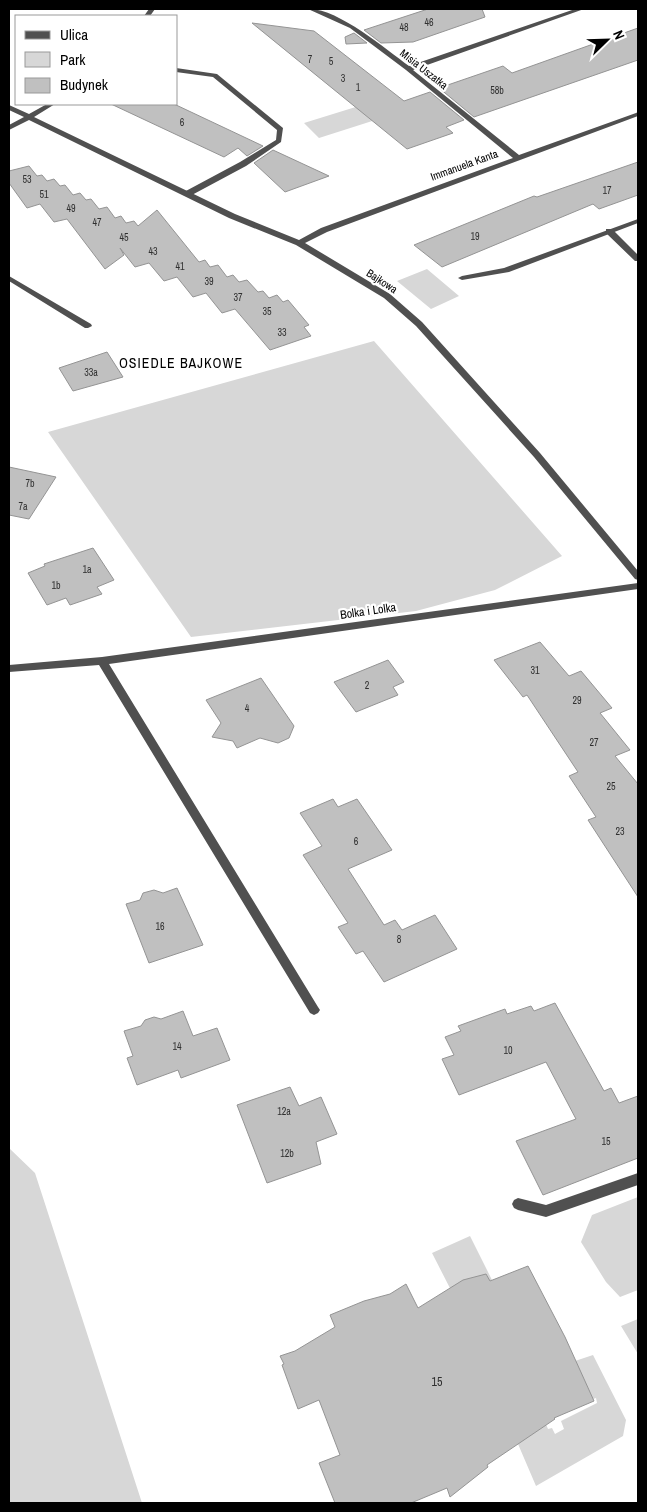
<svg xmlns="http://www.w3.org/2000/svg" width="647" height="1512" font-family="'Archivo Narrow',sans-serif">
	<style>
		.green { fill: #d7d7d7 }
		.building { fill: #c0c0c0; stroke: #949494 }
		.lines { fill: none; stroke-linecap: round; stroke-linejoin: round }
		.lane { fill: #505050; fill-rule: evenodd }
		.street { fill: #505050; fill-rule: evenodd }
		.labels { text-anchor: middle; stroke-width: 4.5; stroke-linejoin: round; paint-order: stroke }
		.number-label { font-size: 10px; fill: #303030 }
		.far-street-label { font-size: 11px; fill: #000; stroke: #fff }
		.street-label { font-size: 12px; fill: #000; stroke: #fff }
		.near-number-label { font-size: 12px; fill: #303030 }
		.neighbourhood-label { font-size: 14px; letter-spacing: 1px; fill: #000; stroke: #fff }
	</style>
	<rect width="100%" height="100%" fill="#fff"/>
	<path class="green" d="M 375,101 L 391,115 L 319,138 L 304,123 Z
		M 427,269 L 459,296 L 431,309 L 397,281 Z
		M 374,341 L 562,556 L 495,590 L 416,611 L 191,637 L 48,432 Z
		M 9,1148 L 35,1173 L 142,1503 L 9,1503 Z
		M 638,1197 L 638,1290 L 620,1297 L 606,1282 L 581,1242 L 592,1215 Z
		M 470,1236 L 492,1280 L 454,1296 L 432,1253 Z
		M 638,1319 L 638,1354 L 621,1326 Z
		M 593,1355 L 626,1420 L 623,1436 L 536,1486 L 518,1444 L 545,1422 L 548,1429 L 552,1428 L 555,1434 L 564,1429 L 561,1421 L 597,1403 L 596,1398 L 593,1399 L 575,1361 Z"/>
	<path class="building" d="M 428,9 L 482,9 L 485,17 L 413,42 L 381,43 L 364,30 Z
		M 252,23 L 314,31 L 404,101 L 430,92 L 464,120 L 446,127 L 453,133 L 407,149 Z
		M 638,28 L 638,60 L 474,117 L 439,88 L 503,66 L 512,73 Z
		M 354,33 L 367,43 L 346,44 L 345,37 Z
		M 111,104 L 174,104 L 263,146 L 247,156 L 238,148 L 224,157 Z
		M 273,150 L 329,176 L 285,192 L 254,163 Z
		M 638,162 L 638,195 L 599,209 L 593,204 L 442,267 L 414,245 L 534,196 L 537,197 Z
		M 29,166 L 37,176 L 42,175 L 47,181 L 54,179 L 60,186 L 65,185 L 73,195 L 80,193 L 86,200 L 91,199 L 99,209 L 107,207 L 115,218 L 121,216 L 126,223 L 134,221 L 138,226 L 157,210 L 199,262 L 205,260 L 210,267 L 218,265 L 227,277 L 233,275 L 239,282 L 247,280 L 258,292 L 263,291 L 269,298 L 277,295 L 283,302 L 288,300 L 309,325 L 304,327 L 311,336 L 270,350 L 235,309 L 222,313 L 206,293 L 193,297 L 177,277 L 164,281 L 149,263 L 135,267 L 120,248 L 124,255 L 105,269 L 67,219 L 54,222 L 40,204 L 27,208 L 9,183 L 9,171 Z
		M 107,352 L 123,377 L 73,391 L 59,368 Z
		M 9,467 L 56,477 L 29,519 L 9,515 Z
		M 93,548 L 114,580 L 97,587 L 102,594 L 70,605 L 66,598 L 47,605 L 28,573 L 45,566 L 44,564 Z
		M 540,642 L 569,676 L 581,671 L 612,708 L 600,713 L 630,750 L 615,756 L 638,784 L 638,897 L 588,820 L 596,817 L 569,776 L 578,772 L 527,695 L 523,697 L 494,660 Z
		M 388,660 L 404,682 L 393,687 L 398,695 L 356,712 L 334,682 Z
		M 261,678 L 294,726 L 289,738 L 278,743 L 260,738 L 237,748 L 233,741 L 212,737 L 221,723 L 206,700 Z
		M 333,799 L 338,807 L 357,799 L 392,850 L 348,869 L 384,925 L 395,920 L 402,930 L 435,915 L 457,949 L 384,982 L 363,951 L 356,954 L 338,927 L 348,923 L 303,855 L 322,846 L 300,813 Z
		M 177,888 L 203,945 L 149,963 L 126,904 L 140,900 L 143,893 L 154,890 L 163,893 Z
		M 555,1003 L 604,1091 L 611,1088 L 619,1103 L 638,1096 L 638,1158 L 543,1195 L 516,1141 L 576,1119 L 546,1062 L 459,1095 L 442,1059 L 454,1055 L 445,1037 L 461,1031 L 458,1026 L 505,1009 L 507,1014 L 531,1006 L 534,1011 Z
		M 183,1011 L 193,1036 L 217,1028 L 230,1060 L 181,1078 L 178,1070 L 137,1085 L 127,1058 L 133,1056 L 124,1031 L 141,1026 L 145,1020 L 154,1017 L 161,1019 Z
		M 290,1087 L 299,1106 L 321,1097 L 337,1134 L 316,1142 L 321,1164 L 267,1183 L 237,1105 Z
		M 528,1266 L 565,1337 L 594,1401 L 554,1418 L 555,1419 L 487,1465 L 488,1467 L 450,1497 L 447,1488 L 411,1503 L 335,1503 L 319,1463 L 340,1455 L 319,1400 L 298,1409 L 282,1365 L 284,1364 L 280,1356 L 295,1351 L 335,1327 L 330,1315 L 364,1301 L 390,1294 L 406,1284 L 418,1308 L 463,1280 L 486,1274 L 490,1281 Z"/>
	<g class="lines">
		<path class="lane" d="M 176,68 L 217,74 L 283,128 L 281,142 L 246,166 L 190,196 L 184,196 L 184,192 L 240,162 L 276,140 L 277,130 L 213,77 L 176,72 Z
			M 638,219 L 638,223 L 509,272 L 462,280 L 458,278 L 462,276 L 504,268 Z
			M 9,276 L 91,324 L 92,326 L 88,328 L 85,328 L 9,281 Z
			M 638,1173 L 638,1185 L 546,1217 L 518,1210 L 514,1208 L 512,1204 L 514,1200 L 518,1198 L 546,1205 Z"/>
		<path class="street" d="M 149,9 L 155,9 L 150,16 L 144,16 Z
			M 308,9 C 336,7 386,49 409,66 L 575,9 L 584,9 L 413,70 L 519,155 L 636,113 L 638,112 L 638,116 L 327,232 L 305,243 L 390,294 L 422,322 L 540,453 L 638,571 L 638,580 L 635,579 L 534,457 L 416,326 L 384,298 L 296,245 L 229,218 L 29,120 L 9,130 L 9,125 L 24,117 L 9,110 L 9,105 L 29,114 L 47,104 L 55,104 L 34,117 L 235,214 L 299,240 L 321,228 L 513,158 L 406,70 L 350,28 Z
			M 606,229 L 612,229 L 638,255 L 638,261 L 635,261 L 606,233 Z
			M 638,583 L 638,589 L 109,664 L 318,1007 L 320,1010 L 318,1013 L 314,1015 L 310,1013 L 99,665 L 9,672 L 9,665 L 102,657 Z"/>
	</g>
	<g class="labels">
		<g class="number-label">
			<text x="429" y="26">46</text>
			<text x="404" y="31">48</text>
			<text x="310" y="63">7</text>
			<text x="331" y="65">5</text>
			<text x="343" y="82">3</text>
			<text x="358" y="91">1</text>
			<text x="497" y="94">58b</text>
			<text x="182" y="126">6</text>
			<text x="27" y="183">53</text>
			<text x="607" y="194">17</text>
			<text x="44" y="198">51</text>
			<text x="71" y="212">49</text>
			<text x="97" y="226">47</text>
			<text x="475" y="240">19</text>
			<text x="124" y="241">45</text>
			<text x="153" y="255">43</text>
			<text x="180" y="270">41</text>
			<text x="209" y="285">39</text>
			<text x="238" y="301">37</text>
			<text x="267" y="315">35</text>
			<text x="282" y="336">33</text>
			<text x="91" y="376">33a</text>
			<text x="30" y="487">7b</text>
			<text x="23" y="510">7a</text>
			<text x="87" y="573">1a</text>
			<text x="56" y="589">1b</text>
			<text x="535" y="674">31</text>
			<text x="367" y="689">2</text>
			<text x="577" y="704">29</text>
			<text x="247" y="712">4</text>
			<text x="594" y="746">27</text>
			<text x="611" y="790">25</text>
			<text x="620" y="835">23</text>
			<text x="356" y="845">6</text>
			<text x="160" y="930">16</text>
			<text x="399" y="943">8</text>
			<text x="177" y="1050">14</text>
			<text x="508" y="1054">10</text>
			<text x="284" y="1115">12a</text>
			<text x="606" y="1145">15</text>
			<text x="287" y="1157">12b</text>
		</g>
		<g class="far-street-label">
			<text transform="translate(424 69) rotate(38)" y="4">Misia Uszatka</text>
			<text transform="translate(464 165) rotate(-20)" y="4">Immanuela Kanta</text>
			<text transform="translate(382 281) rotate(33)" y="4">Bajkowa</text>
		</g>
		<g class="street-label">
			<text transform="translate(368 611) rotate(-8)" y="4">Bolka i Lolka</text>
		</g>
		<g class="near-number-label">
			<text x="437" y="1386">15</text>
		</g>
		<g class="neighbourhood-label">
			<text x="181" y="368">OSIEDLE BAJKOWE</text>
		</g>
	</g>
	<rect width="647" height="1512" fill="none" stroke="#000000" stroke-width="20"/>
	<rect x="15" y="15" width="162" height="90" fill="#ffffff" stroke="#999999"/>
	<rect x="25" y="31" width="25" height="8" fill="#505050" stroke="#999999"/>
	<text x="60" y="40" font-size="15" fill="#000000">Ulica</text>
	<rect x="25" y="52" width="25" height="15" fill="#d7d7d7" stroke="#999999"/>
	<text x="60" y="65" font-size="15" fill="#000000">Park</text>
	<rect x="25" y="78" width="25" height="15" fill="#c0c0c0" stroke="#999999"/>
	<text x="60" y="90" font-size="15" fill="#000000">Budynek</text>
	<g transform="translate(607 40) rotate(67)" stroke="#ffffff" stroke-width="4" paint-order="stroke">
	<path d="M0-4L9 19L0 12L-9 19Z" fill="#000000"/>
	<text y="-8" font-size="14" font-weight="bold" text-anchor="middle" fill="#000000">N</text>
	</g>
</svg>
